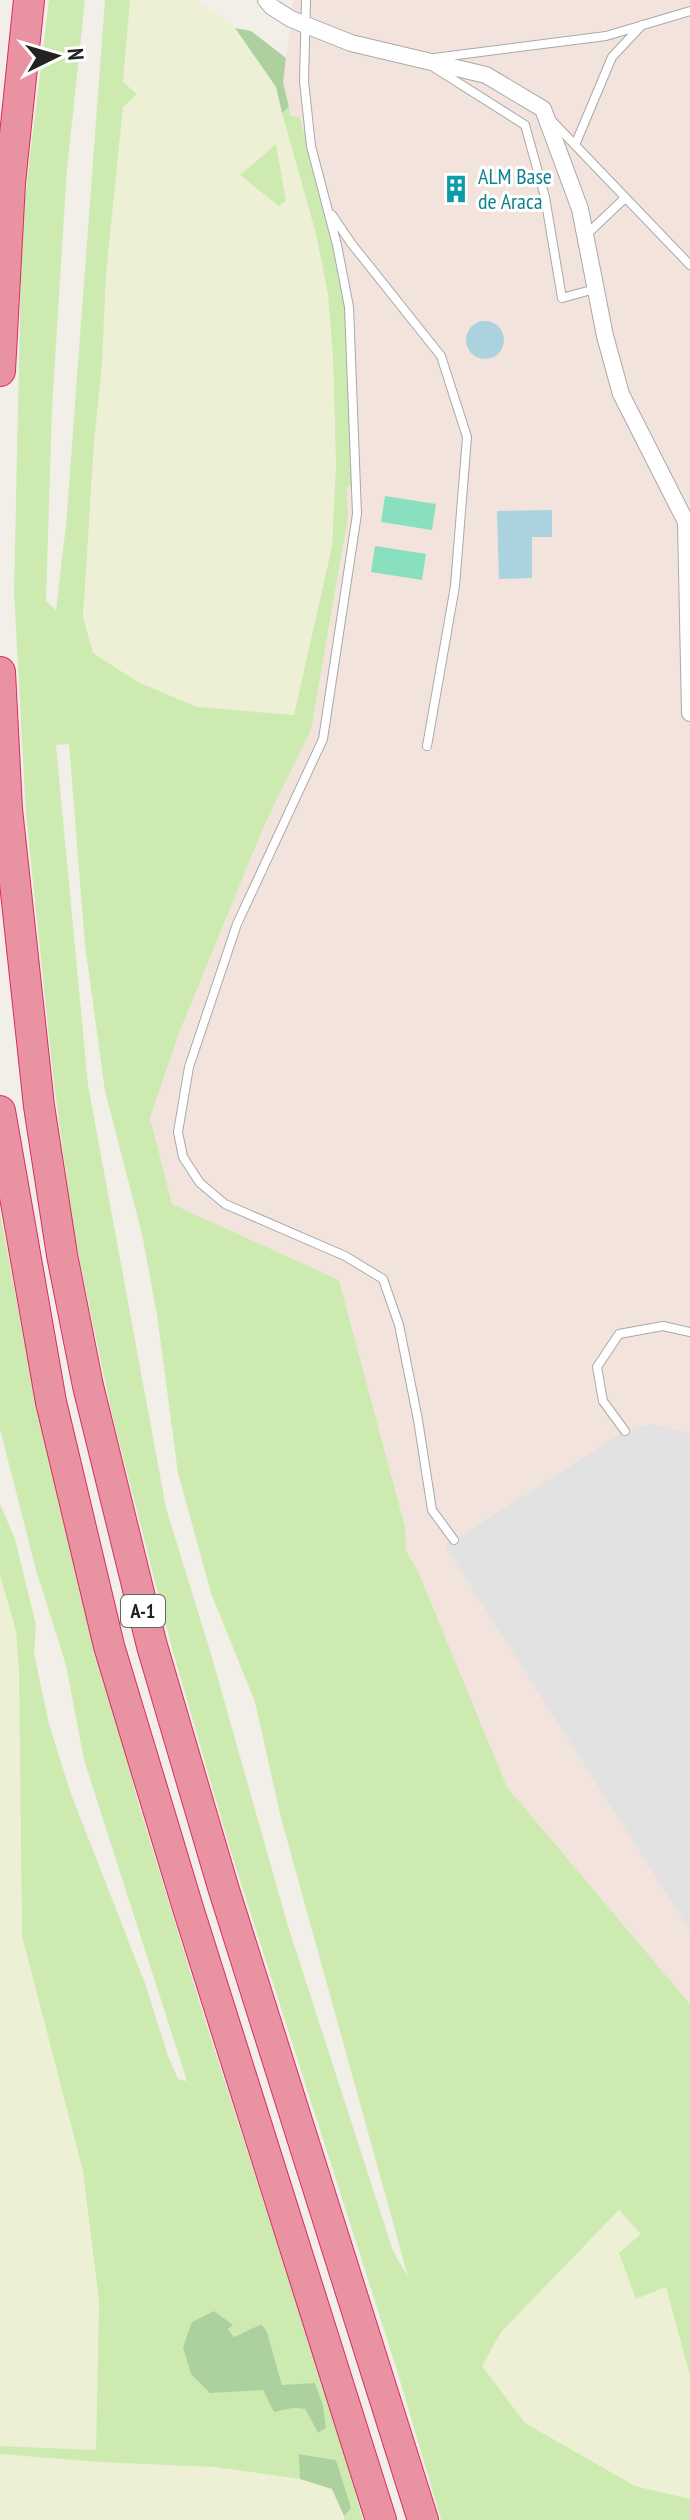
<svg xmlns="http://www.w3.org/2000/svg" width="690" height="2520" font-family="'PT Sans Narrow',sans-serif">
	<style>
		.military { fill: #f3e3dd }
		.farmland { fill: #eef0d5 }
		.grass { fill: #cdebb0; fill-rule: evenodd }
		.forest { fill: #add19e }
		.pitch { fill: #88e0be }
		.parking { fill: #e2e2e2 }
		.water { fill: #aad3df }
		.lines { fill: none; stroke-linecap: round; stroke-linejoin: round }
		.lane-casing { stroke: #a9a9a9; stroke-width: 10 }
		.street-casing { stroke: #a9a9a9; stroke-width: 18 }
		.highway-casing { stroke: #dc2a67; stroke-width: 32 }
		.lane { stroke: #fff; stroke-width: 8 }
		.street { stroke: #fff; stroke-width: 16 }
		.highway { stroke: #e892a2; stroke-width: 30 }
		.labels { text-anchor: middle; stroke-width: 6; stroke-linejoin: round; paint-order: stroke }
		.shield { fill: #fff; stroke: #646464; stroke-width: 2 }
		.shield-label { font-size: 20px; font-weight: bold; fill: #222 }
		.culture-label { font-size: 22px; fill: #0d838f; stroke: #fff; text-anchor: start }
	</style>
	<rect width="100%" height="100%" fill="#f2efe9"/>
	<path class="military" d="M 293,0 L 690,0 L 690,2004 L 507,1787 L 418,1571 L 406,1551 L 405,1527 L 339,1280 L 172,1204 L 150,1118 L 179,1033 L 264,826 L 311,730 L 348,517 L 336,291 L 283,82 Z"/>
	<path class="farmland" d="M 130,0 L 197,0 L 235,28 L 276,87 L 316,234 L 328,293 L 333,356 L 336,464 L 332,546 L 294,715 L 197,707 L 138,682 L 93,653 L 83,617 L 94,442 L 102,364 L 106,274 L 123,107 L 137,94 L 123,82 Z
		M 0,1575 L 16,1631 L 19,1671 L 22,1936 L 83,2171 L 99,2301 L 96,2450 L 0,2446 Z
		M 619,2210 L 641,2234 L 636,2298 L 666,2286 L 690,2376 L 690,2499 L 635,2486 L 525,2423 L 481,2366 L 501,2332 Z
		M 0,2454 L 98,2462 L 214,2467 L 293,2477 L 332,2488 L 344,2520 L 0,2520 Z"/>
	<path class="grass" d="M 49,0 L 85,0 L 67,169 L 52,408 L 46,601 L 56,610 L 66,525 L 105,0 L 130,0 L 123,82 L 137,94 L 123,107 L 106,274 L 102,364 L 94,442 L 83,617 L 93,653 L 138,682 L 197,707 L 294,715 L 332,546 L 336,464 L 333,356 L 328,294 L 316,234 L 282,113 L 289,107 L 291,116 L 300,117 L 338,270 L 347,325 L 353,485 L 347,487 L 348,517 L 311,730 L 264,826 L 179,1033 L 150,1118 L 172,1204 L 339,1280 L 405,1527 L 406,1551 L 418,1571 L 507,1787 L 690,2004 L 690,2376 L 666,2287 L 636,2299 L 619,2253 L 641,2234 L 619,2210 L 501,2332 L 482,2366 L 525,2423 L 635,2486 L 690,2499 L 690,2520 L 441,2520 L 396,2367 L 231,1852 L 173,1652 L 112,1414 L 74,1233 L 53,1076 L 26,815 L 14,593 L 22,222 ZM 69,744 L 85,945 L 105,1091 L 142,1234 L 157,1315 L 178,1473 L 211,1593 L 255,1702 L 281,1818 L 408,2277 L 393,2251 L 288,1926 L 211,1654 L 166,1508 L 88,1085 L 56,745 Z
		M 276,144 L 286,201 L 279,206 L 240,175 Z
		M 0,1212 L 39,1421 L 137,1799 L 205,2020 L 336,2426 L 363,2520 L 344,2520 L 344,2516 L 350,2508 L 336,2460 L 300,2454 L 300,2479 L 214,2467 L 98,2462 L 0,2454 L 0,2446 L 96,2450 L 99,2302 L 83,2171 L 22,1936 L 19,1671 L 16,1631 L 0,1575 L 0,1504 L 15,1539 L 36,1625 L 34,1653 L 49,1724 L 71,1794 L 146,1986 L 168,2056 L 178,2079 L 187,2081 L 84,1760 L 66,1665 L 36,1570 L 0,1429 ZM 214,2311 L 232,2325 L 228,2329 L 234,2337 L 263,2324 L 267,2332 L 282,2385 L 326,2428 L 318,2433 L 305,2409 L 292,2408 L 264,2390 L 210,2392 Z"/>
	<path class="forest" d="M 235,28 L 251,31 L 286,58 L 283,82 L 289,107 L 282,113 L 276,87 Z
		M 214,2311 L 233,2325 L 228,2329 L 234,2337 L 262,2324 L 267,2332 L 282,2385 L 315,2383 L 323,2406 L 326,2428 L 318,2433 L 305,2409 L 292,2408 L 274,2412 L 263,2390 L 210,2393 L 191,2374 L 183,2347 L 192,2322 Z
		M 299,2454 L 336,2460 L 351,2508 L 344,2516 L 332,2489 L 300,2479 Z"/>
	<path class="pitch" d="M 385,496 L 436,504 L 432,530 L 381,522 Z
		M 375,546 L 426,554 L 422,580 L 371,572 Z"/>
	<path class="parking" d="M 653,1424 L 690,1433 L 690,1931 L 445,1546 L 625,1431 Z"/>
	<path class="water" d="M466 340a19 19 0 1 1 38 0a19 19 0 1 1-38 0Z
		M 552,510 L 552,537 L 532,537 L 532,578 L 499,579 L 497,511 Z"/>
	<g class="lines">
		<defs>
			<path id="lane" d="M 306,0 L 304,81 L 311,146 L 337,245 L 349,307 L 357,514 L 323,739 L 237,924 L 189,1067 L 178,1132 L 183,1157 L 200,1183 L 225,1204 L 345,1256 L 383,1279 L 399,1325 L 418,1420 L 432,1510 L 454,1540
				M 434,58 L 606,36 L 690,11
				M 435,68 L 525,125 L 545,197 L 562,298 L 595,289
				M 552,121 L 690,265
				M 575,145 L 612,57 L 642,25
				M 332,215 L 351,243 L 441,356 L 467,437 L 455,586 L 427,746
				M 586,235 L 625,198
				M 625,1431 L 603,1401 L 597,1367 L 619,1334 L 663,1326 L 690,1332"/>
			<path id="street" d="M 266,0 L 272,7 L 291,19 L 351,43 L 486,75 L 543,109 L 580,209 L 605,336 L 621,394 L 686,522 L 690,713"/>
			<path id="highway" d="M 0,371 L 10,183 L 29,0
				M 0,672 L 7,809 L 39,1106 L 62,1255 L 88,1386 L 152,1646 L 223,1887 L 423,2520
				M 0,1111 L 51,1402 L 109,1646 L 188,1908 L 381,2520"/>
		</defs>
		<use href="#lane" class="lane-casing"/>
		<use href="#street" class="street-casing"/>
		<use href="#highway" class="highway-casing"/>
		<use href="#lane" class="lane"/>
		<use href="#street" class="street"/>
		<use href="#highway" class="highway"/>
	</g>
	<defs>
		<symbol id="building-bare" viewBox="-9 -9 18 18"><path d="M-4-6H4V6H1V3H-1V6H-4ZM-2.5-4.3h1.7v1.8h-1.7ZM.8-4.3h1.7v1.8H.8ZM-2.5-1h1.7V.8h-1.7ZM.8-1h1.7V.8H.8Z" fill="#0f9aa8" stroke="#fff" stroke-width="2.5" paint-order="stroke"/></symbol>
	</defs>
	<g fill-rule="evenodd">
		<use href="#building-bare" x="436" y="169" width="40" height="40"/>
	</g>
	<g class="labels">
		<rect class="shield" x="121" y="1595" width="44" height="32" rx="6"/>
		<g class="shield-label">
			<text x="143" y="1618">A-1</text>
		</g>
		<g class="culture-label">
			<text x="478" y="184">ALM Base<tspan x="478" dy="25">de Araca</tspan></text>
		</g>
	</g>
	<g transform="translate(56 56) rotate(85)" stroke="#ffffff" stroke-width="6" paint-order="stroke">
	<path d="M0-6L14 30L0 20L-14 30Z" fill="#222222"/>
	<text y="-12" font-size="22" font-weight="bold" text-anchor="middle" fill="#222222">N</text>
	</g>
</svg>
